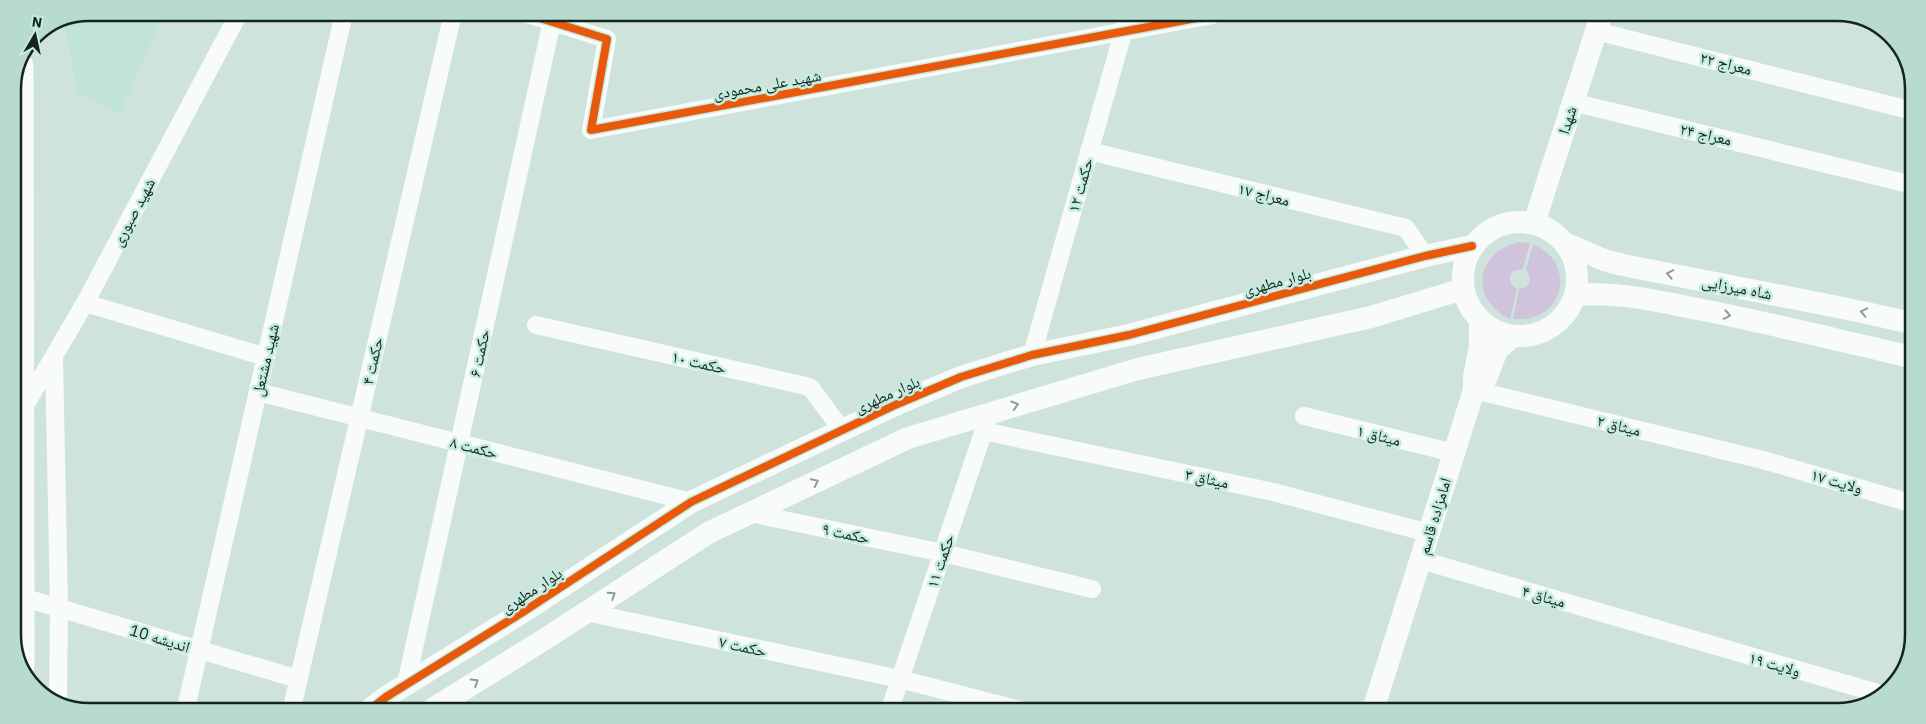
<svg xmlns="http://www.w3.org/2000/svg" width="1926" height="724" font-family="'IBM Plex Sans','Noto Naskh Arabic',sans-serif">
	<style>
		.built { fill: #c0e4d7 }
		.green { fill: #d0c3dc }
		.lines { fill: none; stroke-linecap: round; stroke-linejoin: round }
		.minor { stroke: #f8fbfa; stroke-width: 18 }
		.tertiary { stroke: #f8fbfa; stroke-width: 22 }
		.secondary { stroke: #f8fbfa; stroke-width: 25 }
		.cycleway-casing { stroke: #c5ecde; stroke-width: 11 }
		.cycleway { stroke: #e8590c; stroke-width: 8 }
		.oneway { stroke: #929a97 }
		.labels { text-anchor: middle; stroke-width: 5; stroke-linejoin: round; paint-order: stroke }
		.street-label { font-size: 16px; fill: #15241f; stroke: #c5ecde }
		.rim { fill: none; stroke: #15241f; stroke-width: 2.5 }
	</style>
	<rect width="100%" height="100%" fill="#cee3db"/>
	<path class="built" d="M 89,13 L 164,13 L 120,113 L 77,91 L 64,23 Z"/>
	<path class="green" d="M 1518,242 L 1530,243 L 1523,269 L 1513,271 C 1508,277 1509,285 1517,289 L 1510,319 C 1469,298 1475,254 1518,242 Z
		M 1533,244 C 1579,264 1563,324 1513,319 L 1519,289 C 1530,288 1533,279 1526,270 Z"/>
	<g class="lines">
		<path class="minor" d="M 527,14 L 607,39 L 591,130 L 1213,15
			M 1596,31 L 1913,111
			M 1572,102 L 1913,185
			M 1089,151 L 1406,228 L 1425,256
			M 85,303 L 266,357
			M 536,325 L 810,387 L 842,430
			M 1032,355 L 1128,15
			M 54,356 L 59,608 L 58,703
			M 1474,390 L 1763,460 L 1910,503
			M 258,392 L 691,502
			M 23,409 L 85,303 L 239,13
			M 1304,416 L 1454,453
			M 983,431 L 1273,492 L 1429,533
			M 750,513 L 943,553 L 1092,589
			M 1421,560 L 1884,695
			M 22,597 L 298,679
			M 586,612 L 900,679 L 1020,710
			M 406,684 L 552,21
			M 186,708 L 344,13
			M 292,708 L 453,13
			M 890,709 L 987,421"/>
		<path class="tertiary" d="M1463 279a57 57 0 1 1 114 0a57 57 0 1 1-114 0Z
			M 1534,223 L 1601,16
			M 1565,243 L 1604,260 L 1623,265 L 1843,308 L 1912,323
			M 1575,295 C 1619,291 1660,302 1703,310 C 1773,324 1842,341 1911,357
			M 1480,384 L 1486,379 L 1497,350 L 1513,336
			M 372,708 L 386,697 L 526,610 L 691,502 L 895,405 L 961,377 L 1032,355 L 1129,335 L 1425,256 L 1472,246
			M 434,708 L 545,639 L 708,533 L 908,438 L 1138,369 L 1371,317 L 1463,289
			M 1373,710 L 1474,390 L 1474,377 L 1480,346 L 1480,320"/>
		<path class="secondary" d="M 21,66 L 22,665"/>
		<defs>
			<path id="cycleway" d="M 527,14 L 607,39 L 591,130 L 1213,15
				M 372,708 L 386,697 L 526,610 L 691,502 L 895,405 L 961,377 L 1032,355 L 1129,335 L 1425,256 L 1472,246"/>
		</defs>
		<use href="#cycleway" class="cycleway-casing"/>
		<use href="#cycleway" class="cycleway"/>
	</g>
	<defs><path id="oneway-chevron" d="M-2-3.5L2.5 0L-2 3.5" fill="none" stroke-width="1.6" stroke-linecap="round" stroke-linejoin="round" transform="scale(1.25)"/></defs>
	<g class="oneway">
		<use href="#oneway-chevron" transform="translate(1670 274) rotate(-169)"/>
		<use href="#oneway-chevron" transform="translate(1864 312) rotate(-167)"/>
		<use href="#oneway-chevron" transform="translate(1727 315) rotate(11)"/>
		<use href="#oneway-chevron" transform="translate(1015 405) rotate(-17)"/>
		<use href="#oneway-chevron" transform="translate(815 482) rotate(-26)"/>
		<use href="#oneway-chevron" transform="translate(612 595) rotate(-33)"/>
		<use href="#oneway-chevron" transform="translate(475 682) rotate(-32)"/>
	</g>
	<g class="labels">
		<g class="street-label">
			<text transform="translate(1726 63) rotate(14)" y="6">معراج ۲۲</text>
			<text transform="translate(767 84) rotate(-10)" y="6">شهید علی محمودی</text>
			<text transform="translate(1567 120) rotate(-72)" y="6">شهدا</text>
			<text transform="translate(1706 134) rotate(13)" y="6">معراج ۲۴</text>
			<text transform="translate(1080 185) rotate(-74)" y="6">حکمت ۱۲</text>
			<text transform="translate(1264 194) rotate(14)" y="6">معراج ۱۷</text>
			<text transform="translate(133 212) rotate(-62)" y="6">شهید صبوری</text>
			<text transform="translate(1277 281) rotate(-15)" y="6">بلوار مطهری</text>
			<text transform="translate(1737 287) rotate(11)" y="6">شاه میرزایی</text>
			<text transform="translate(479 353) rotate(-78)" y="6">حکمت ۶</text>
			<text transform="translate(265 360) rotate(-77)" y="6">شهید مشتعل</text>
			<text transform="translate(372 361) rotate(-77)" y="6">حکمت ۴</text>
			<text transform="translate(699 362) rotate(13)" y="6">حکمت ۱۰</text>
			<text transform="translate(887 394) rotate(-24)" y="6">بلوار مطهری</text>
			<text transform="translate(1619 425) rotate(14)" y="6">میثاق ۲</text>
			<text transform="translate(1379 435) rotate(14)" y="6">میثاق ۱</text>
			<text transform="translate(474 447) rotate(14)" y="6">حکمت ۸</text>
			<text transform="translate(1207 478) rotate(12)" y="6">میثاق ۳</text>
			<text transform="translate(1837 481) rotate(16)" y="6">ولایت ۱۷</text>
			<text transform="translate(1434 516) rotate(-73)" y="6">امامزاده قاسم</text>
			<text transform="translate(846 533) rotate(12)" y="6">حکمت ۹</text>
			<text transform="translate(940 561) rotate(-71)" y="6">حکمت ۱۱</text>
			<text transform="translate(531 590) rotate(-33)" y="6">بلوار مطهری</text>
			<text transform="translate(1544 596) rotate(16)" y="6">میثاق ۴</text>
			<text transform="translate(160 638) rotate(17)" y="6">اندیشه 10</text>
			<text transform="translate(743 646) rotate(12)" y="6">حکمت ۷</text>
			<text transform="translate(1775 664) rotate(16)" y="6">ولایت ۱۹</text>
		</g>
	</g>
	<path d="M0 0H1926V724H0ZM89 21H1837A68 68 0 0 1 1905 89V635A68 68 0 0 1 1837 703H89A68 68 0 0 1 21 635V89A68 68 0 0 1 89 21Z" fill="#b7dccf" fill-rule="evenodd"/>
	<path class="rim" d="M89 21H1837A68 68 0 0 1 1905 89V635A68 68 0 0 1 1837 703H89A68 68 0 0 1 21 635V89A68 68 0 0 1 89 21Z"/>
	<g transform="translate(35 35) rotate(9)" stroke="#c5ecde" stroke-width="4" paint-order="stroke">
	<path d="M0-4L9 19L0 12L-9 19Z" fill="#15241f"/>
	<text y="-8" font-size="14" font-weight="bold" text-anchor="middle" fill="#15241f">N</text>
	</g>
</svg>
